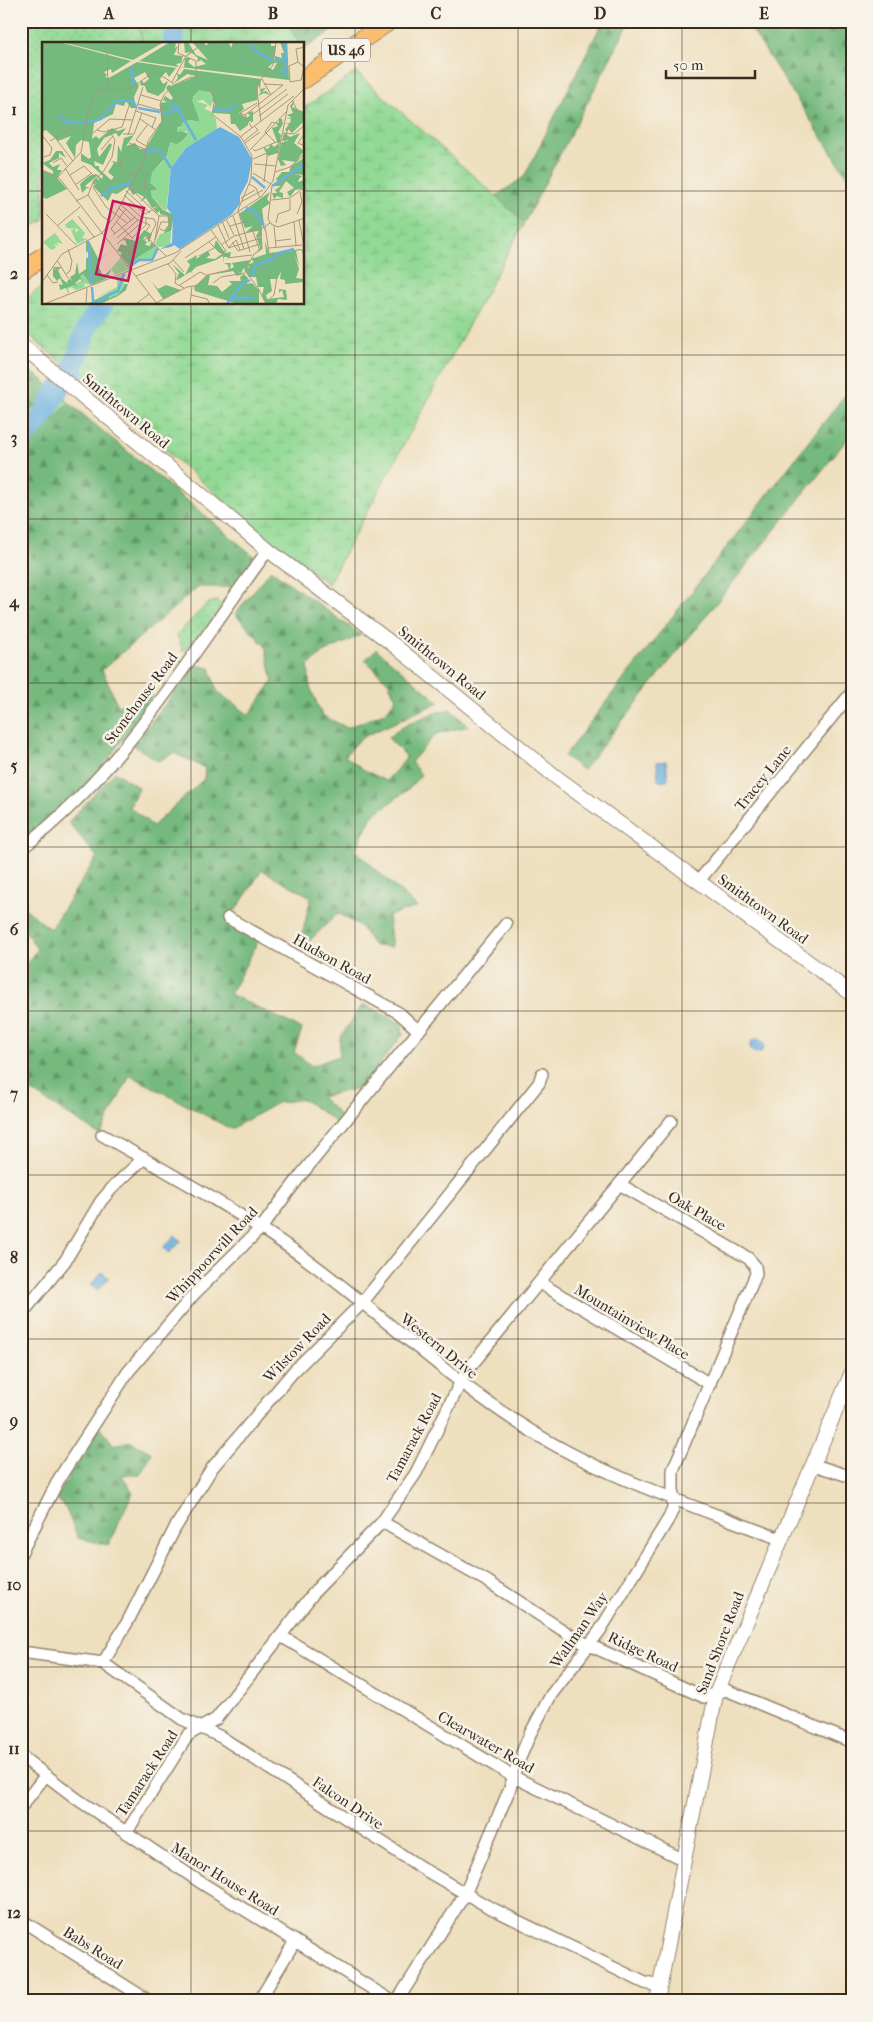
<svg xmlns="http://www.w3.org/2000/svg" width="873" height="2022" font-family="'IM FELL French Canon',serif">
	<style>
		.green { fill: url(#green-dots); stroke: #668259 }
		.forest { fill: url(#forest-firs); stroke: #58724e }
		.wetland { fill: url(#wetland-marsh); stroke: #668259 }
		.water { fill: #69b1e0; stroke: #526e7f }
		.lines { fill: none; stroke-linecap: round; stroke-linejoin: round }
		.river { stroke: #69b1e0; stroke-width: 21 }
		.minor-casing { stroke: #94846e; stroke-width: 14 }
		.tertiary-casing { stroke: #94846e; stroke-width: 16 }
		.primary-casing { stroke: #94846e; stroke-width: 20 }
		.minor { stroke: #fff; stroke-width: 11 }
		.tertiary { stroke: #fff; stroke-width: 14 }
		.primary { stroke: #fabe6e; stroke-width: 18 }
		.grid { fill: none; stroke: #3b2a1e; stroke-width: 1; stroke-opacity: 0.55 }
		.labels { text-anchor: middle; stroke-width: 5; stroke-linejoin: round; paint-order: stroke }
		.shield { fill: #f7f3e8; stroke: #73665b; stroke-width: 1 }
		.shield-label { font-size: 14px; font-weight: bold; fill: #3b2a1e }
		.street-label { font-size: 15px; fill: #3b2a1e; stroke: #f7f3e8 }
		.inset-river { fill: none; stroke: #69b1e0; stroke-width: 2.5 }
		.inset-road { fill: none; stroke: #a6977e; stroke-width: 1 }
		.view { fill: #c2185b; fill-opacity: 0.15; stroke: #c2185b; stroke-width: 2.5 }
		.inset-edge { fill: none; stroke: #3b2a1e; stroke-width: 2.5 }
		.neatline { fill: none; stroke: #3b2a1e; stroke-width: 2 }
		.grid-label { font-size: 16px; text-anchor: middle; font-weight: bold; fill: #3b2a1e }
	</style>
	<defs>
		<pattern id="green-dots" width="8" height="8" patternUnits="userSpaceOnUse" patternTransform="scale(1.25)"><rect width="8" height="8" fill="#91d994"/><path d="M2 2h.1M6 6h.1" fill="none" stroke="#7eba7f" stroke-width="1.8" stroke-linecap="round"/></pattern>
		<pattern id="forest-firs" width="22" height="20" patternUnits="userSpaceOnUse" patternTransform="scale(1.25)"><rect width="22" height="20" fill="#74b97e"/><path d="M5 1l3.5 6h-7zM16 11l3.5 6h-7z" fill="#609767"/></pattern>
		<pattern id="wetland-marsh" width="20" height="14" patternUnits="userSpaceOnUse" patternTransform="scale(1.25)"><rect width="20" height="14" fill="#91d994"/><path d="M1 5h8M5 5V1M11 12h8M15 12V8" fill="none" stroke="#7eba7f"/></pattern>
	</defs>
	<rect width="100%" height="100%" fill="#f7f3e8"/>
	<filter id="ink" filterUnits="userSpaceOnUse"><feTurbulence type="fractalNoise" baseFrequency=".02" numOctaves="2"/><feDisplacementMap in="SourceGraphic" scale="10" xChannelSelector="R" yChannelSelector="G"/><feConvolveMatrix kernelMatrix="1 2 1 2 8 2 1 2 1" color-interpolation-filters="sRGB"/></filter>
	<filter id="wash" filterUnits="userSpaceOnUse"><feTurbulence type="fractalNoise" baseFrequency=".0096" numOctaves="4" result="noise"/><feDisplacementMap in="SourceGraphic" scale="20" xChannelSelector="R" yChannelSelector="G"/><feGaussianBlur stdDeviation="1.12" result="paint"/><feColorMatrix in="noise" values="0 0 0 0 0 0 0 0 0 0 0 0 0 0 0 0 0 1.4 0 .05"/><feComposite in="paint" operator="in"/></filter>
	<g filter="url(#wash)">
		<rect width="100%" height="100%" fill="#eedfbe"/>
		<path class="green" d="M 26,21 L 138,21 L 143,44 L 44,44 L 44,220 L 21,233 L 21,42 Z
			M 217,601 L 222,605 L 210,623 L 183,652 L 177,634 L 208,603 Z"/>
		<path class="forest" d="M 287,21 L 333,21 L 333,30 L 304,49 L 304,44 L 299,44 Z
			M 603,21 L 630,21 L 524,223 L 496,196 L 524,177 Z
			M 746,21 L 852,21 L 852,184 Z
			M 27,368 L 53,388 L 46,400 L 21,415 L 21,376 Z
			M 852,386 L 852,433 L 583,770 L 564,756 Z
			M 69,403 L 255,557 L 233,587 L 198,587 L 102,670 L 118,706 L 153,696 L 95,778 L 21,843 L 21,452 Z
			M 271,570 L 361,635 L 323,653 L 308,666 L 310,687 L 322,715 L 347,728 L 386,712 L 396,699 L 389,683 L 365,660 L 376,649 L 439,702 L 361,738 L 345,756 L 364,770 L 386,781 L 405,760 L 406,756 L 388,738 C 404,723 429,714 450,709 L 468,726 L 436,734 L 411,762 L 421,775 L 406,791 L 372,816 L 355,850 L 417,907 L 388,916 L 392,947 L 374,946 L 360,926 L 338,913 L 298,952 L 311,897 L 262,870 L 236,910 L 228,913 L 260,938 L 230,994 L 302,1029 L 294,1052 L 312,1066 L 339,1056 L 340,1038 L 363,1004 L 401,1023 L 403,1034 L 362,1087 L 321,1097 L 342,1117 L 337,1123 L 303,1099 L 277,1103 L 231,1129 L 130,1075 L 100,1135 L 31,1091 L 21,1111 L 21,972 L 37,949 L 21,924 L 21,905 L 50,929 L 97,857 L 68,822 L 115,772 L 139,788 L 129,807 L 153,826 L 204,779 L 205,768 L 174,753 L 158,761 L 133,745 L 196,665 L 210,668 L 217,691 L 249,715 L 273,681 L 265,646 L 235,614 Z
			M 99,1426 L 114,1445 L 130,1441 L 152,1453 L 140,1475 L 121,1475 L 133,1492 L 108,1545 L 78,1538 L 66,1509 L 56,1498 Z"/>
		<path class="wetland" d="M 138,21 L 287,21 L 299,44 L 143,44 Z
			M 356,72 L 496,196 L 524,223 L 328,584 L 272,541 L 37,342 L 21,325 C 21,302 26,298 44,285 L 44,304 L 304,304 L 304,108 Z
			M 53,388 L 69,403 L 21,452 L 21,415 L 46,400 Z"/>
		<path class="water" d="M 666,761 L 668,779 L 661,782 L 658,780 L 657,762 Z
			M750 1046a7 7 0 1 1 14 0a7 7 0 1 1-14 0Z
			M 175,1235 L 181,1241 L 169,1253 L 163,1248 Z
			M 102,1272 L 109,1278 L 97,1291 L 91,1285 Z"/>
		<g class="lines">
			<path class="river" d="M 170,21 L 173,26 L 174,44
				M 71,374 L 87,327 L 103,304
				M 21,440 L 42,417 L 59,388"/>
		</g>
	</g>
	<g filter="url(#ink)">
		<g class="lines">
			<defs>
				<path id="minor" d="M 21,849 C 125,770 191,653 268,550
					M 698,882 L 852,692
					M 228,918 L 399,1013 L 419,1031
					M 102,1135 C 173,1175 244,1214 310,1262 C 384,1316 449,1380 528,1429 C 605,1478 695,1506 780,1539
					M 540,1283 L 710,1384
					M 21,1315 L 65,1261 L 101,1201 L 114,1186 L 144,1158
					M 814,1465 L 852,1477
					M 382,1522 L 487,1581 L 578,1640 L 704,1697 L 726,1690 L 852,1742
					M 21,1553 L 60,1477 L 128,1372 L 195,1293 L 261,1228 L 301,1175 L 506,924
					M 281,1636 L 514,1777 L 684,1860
					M 21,1652 L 103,1663 L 182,1719 L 221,1737 L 425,1870 L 487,1906 L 645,1983 L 660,1986
					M 103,1663 L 128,1621 L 175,1528 L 212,1468 L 293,1372 L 362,1303 L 539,1083 L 542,1074
					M 21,1756 L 77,1799 L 200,1882 L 392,2001
					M 21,1807 L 45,1776
					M 126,1833 L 188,1735 L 216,1719 L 316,1590 L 382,1522 L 416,1473 L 465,1373 L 671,1121
					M 21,1920 L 149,2001
					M 259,2001 L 295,1941
					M 397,2001 L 465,1894 L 510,1788 L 517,1765 L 530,1734 L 551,1695 L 599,1632 L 669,1518 L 673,1509 L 673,1470 L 756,1274 L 755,1266 L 748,1258 L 621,1185"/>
				<path id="tertiary" d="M 21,345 L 268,550 L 395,646 L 556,777 L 852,994
					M 657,2001 L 716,1694 L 852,1372"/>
				<path id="primary" d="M 304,79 L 389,21
					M 21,271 L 44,256"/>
			</defs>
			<use href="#minor" class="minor-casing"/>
			<use href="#tertiary" class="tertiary-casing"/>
			<use href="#primary" class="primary-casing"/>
			<use href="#minor" class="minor"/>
			<use href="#tertiary" class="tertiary"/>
			<use href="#primary" class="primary"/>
		</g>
	</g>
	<path class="grid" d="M 191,21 L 191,44M 355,21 L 355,2001M 518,21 L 518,2001M 682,21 L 682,2001M 21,191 L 44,191M 304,191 L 852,191M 191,304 L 191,2001M 21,355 L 852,355M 21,519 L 852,519M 21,683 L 852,683M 21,847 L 852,847M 21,1011 L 852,1011M 21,1175 L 852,1175M 21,1339 L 852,1339M 21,1503 L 852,1503M 21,1667 L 852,1667M 21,1831 L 852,1831"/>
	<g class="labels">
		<rect class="shield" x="322" y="38.5" width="48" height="23" rx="4"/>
		<g class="shield-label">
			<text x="346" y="55">US 46</text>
		</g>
		<g class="street-label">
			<text transform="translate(126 411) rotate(40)" y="5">Smithtown Road</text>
			<text transform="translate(442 663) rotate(39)" y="5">Smithtown Road</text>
			<text transform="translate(141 698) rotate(-53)" y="5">Stonehouse Road</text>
			<text transform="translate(763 778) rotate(-51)" y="5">Tracey Lane</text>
			<text transform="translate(763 909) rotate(36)" y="5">Smithtown Road</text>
			<text transform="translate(332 959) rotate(29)" y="5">Hudson Road</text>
			<text transform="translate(697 1211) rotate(30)" y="5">Oak Place</text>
			<text transform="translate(212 1255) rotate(-47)" y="5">Whippoorwill Road</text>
			<text transform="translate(632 1322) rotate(31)" y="5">Mountainview Place</text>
			<text transform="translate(439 1346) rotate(39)" y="5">Western Drive</text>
			<text transform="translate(297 1348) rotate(-46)" y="5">Wilstow Road</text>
			<text transform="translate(414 1438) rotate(-62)" y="5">Tamarack Road</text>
			<text transform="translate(579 1630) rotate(-55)" y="5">Wallman Way</text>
			<text transform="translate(720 1643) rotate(-69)" y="5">Sand Shore Road</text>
			<text transform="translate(643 1652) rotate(25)" y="5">Ridge Road</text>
			<text transform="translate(486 1742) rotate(30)" y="5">Clearwater Road</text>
			<text transform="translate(147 1773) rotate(-57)" y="5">Tamarack Road</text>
			<text transform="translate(348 1803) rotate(34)" y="5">Falcon Drive</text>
			<text transform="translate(225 1879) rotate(32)" y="5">Manor House Road</text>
			<text transform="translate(93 1948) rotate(32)" y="5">Babs Road</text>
		</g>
	</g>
	<g transform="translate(42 42)">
		<rect width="262" height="262" fill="#eedfbe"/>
		<path d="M 30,177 L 43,191 L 40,196 L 46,197 L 35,202 L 29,188 L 33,187 L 34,191 L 37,187 L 25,186 L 23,183 ZM 13,191 L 21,202 L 14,200 L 17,204 L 12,202 L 14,206 L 9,208 L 1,200 ZM 41,232 L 49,243 L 42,241 L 43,245 L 34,248 L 29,245 L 26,247 L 27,251 L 20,254 L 26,251 L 23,245 L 40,239 L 37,234 Z" fill="#91d994"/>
		<path d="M 0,0 L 17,0 L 89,19 L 70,31 L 69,27 L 62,30 L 65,33 L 63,35 L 67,36 L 95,20 L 134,26 L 127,35 L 124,30 L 121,33 L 118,37 L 121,42 L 126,39 L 122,49 L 116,54 L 105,50 L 103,44 L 98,43 L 99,38 L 102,41 L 107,37 L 103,30 L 92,36 L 97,44 L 92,55 L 94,66 L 89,66 L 84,59 L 82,64 L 74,62 L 71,72 L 52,81 L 50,97 L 54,94 L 57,97 L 70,86 L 76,89 L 84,86 L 77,95 L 74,91 L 62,96 L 55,107 L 57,115 L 68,101 L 70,103 L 61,123 L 52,119 L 53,124 L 57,124 L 57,127 L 69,138 L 72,135 L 66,130 L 72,121 L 69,119 L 75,120 L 76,103 L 79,110 L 82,96 L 92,93 L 84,104 L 93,101 L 98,107 L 103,107 L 120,79 L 118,61 L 125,60 L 121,58 L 123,54 L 129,58 L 131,56 L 124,46 L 126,43 L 130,44 L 154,34 L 145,32 L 131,42 L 136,36 L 135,31 L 138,33 L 142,27 L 219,37 L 218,47 L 224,46 L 220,50 L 224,49 L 228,53 L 222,51 L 216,54 L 219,50 L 216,43 L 215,58 L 200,62 L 202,67 L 197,71 L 205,76 L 208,73 L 205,71 L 211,69 L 211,80 L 206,79 L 206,83 L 198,89 L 193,82 L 189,82 L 188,72 L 170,71 L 173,62 L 162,50 L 157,49 L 151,55 L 158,80 L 147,78 L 135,87 L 147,92 L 137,102 L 127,104 L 125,114 L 113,127 L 115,148 L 109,149 L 110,155 L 121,168 L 132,173 L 129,189 L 121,192 L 127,183 L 126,174 L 118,172 L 118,169 L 115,171 L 112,168 L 116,164 L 110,166 L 104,156 L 98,160 L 102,155 L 95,151 L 91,153 L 86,145 L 75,152 L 70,151 L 66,159 L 51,144 L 55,141 L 50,143 L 54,136 L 58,139 L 55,134 L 43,144 L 49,147 L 45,146 L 40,151 L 38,142 L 47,134 L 54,132 L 60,137 L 61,134 L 49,123 L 39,119 L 39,111 L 47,117 L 49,115 L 47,100 L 39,98 L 34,103 L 33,116 L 24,101 L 29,94 L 16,99 L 4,88 L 0,90 ZM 20,0 L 122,0 L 91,18 ZM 128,0 L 134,1 L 133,6 L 136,4 L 132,13 L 141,14 L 139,21 L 134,22 L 137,25 L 97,19 ZM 142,0 L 146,0 L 154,13 L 166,18 L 150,0 L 162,0 L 164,4 L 167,0 L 187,0 L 189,6 L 191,0 L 229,0 L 229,4 L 234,4 L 231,21 L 226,25 L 231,28 L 235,21 L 232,21 L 233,14 L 240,16 L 239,11 L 242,11 L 238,0 L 245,0 L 247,38 L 138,25 L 142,25 L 143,16 L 149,16 L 146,20 L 152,25 L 164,22 L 159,18 L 155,20 L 156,16 L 150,11 L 145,14 L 150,10 L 143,11 ZM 253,58 L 250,65 L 262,70 L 262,79 L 250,91 L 247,88 L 250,86 L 244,89 L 243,88 L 247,82 L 243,81 L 248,81 L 249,77 L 244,76 L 250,76 L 245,73 L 251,71 L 248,64 ZM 237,76 L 240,77 L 241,82 L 236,90 L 239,93 L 236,111 L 226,114 L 221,105 L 226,107 L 229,102 L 232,105 L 236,102 L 230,86 L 236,84 L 233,80 L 237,81 ZM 242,91 L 248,95 L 258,91 L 252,101 L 262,109 L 254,120 L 240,118 L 244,123 L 239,124 L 236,117 L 239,101 L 247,98 L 240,99 ZM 14,109 L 20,109 L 24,116 L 17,111 L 17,116 L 7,121 L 11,125 L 18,122 L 15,128 L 20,128 L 15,136 L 25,147 L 4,157 L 0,154 L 0,128 L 11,132 L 11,129 L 0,121 L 8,118 ZM 262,116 L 262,133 L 252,132 L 260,134 L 257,137 L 256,140 L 262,138 L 260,147 L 253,148 L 248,155 L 245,150 L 252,146 L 244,139 L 237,150 L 241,151 L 241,156 L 235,154 L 232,157 L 230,151 L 235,151 L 233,148 L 239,144 L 231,144 L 236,140 L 234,137 L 240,130 L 247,130 L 249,124 ZM 228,150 L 225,157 L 228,161 L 220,167 L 223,190 L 220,182 L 219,195 L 215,195 L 219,196 L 220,206 L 214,211 L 218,205 L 214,194 L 217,189 L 204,190 L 211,184 L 203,186 L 197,172 ZM 102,188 L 110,192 L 107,201 L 104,194 L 101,197 L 105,200 L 103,203 L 108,204 L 109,200 L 114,204 L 87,224 L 78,213 L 80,211 L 75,209 L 79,202 L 85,204 L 83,198 L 80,199 L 83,196 L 94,199 ZM 174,198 L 183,211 L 189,210 L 188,215 L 182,215 L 182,221 L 189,221 L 188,227 L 192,225 L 190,221 L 208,218 L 205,225 L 207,226 L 206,223 L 212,220 L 209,217 L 224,212 L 223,199 L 227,211 L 260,207 L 262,213 L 259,208 L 254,209 L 257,224 L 252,212 L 257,227 L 254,236 L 262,237 L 262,240 L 243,242 L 243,238 L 238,237 L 239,230 L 235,237 L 228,237 L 230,249 L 224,253 L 225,257 L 242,255 L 240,248 L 237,251 L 237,247 L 244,248 L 245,258 L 236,257 L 234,262 L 224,262 L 220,253 L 222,245 L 216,245 L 214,235 L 207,235 L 202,226 L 199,231 L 196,230 L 199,232 L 201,232 L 195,234 L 191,229 L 168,233 L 166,243 L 175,244 L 180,250 L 190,242 L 187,239 L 199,239 L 198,235 L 202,232 L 206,236 L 205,242 L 210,241 L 217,248 L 217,261 L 220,262 L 196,262 L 153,249 L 152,245 L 164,234 L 187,228 L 186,223 L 182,221 L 181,214 L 174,218 L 154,225 L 149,230 L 152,232 L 148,230 L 137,237 L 134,238 L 137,231 L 130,222 L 143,233 L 148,223 L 145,219 L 155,213 L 154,217 L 166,209 L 168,213 L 164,216 L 173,217 L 180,212 L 172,205 ZM 47,199 L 57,218 L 72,207 L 55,220 L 61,235 L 69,227 L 69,228 L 64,237 L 49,243 L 41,232 L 38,234 L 41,240 L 38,237 L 33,241 L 35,246 L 32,243 L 18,248 L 17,242 L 21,243 L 18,236 L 15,239 L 11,234 L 11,226 L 15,229 L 11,225 L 20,225 L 16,228 L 20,237 L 25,241 L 27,236 L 30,239 L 28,235 L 33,232 L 35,220 L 37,232 L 44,227 L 44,217 L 48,213 L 47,209 L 44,210 L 44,200 ZM 110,240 L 116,247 L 124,243 L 139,248 L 121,257 ZM 83,242 L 86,242 L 84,248 L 76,254 L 58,262 L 45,262 L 71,249 L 67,257 Z" fill="#74b97e"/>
		<path d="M 157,48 L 169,50 L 171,55 L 169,65 L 161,58 L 154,59 L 166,63 L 162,67 L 168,69 L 174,77 L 175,88 L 144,106 L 129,126 L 124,170 L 110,155 L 109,150 L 115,147 L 108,141 L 110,130 L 125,115 L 128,100 L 135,102 L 145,95 L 145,89 L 135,90 L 135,85 L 138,86 L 141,80 L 147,78 L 158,80 L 150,58 ZM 129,190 L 128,204 L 117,205 L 113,202 L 118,192 ZM 114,204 L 116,206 L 110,218 L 98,218 L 87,225 L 96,215 ZM 79,215 L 88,227 L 73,233 L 69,227 ZM 84,232 L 81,236 L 83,243 L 76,253 L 66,256 L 71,249 L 54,256 L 75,245 L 75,235 Z" fill="#91d994"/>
		<path d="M 178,85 L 197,95 L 210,117 L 206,139 L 198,154 L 198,162 L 189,173 L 138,207 L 132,203 L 129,205 L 118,207 L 130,201 L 131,174 L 125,166 L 129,126 L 144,106 Z" fill="#69b1e0"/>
		<path class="inset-river" d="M 207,0 L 214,9 L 230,18M 244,17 L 245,25 L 240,29 L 245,33M 233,19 L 244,17 L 244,0M 89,25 L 92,43M 127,60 L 136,67 L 154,98M 96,66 L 118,70M 171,67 L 183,69 L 193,64M 120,71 L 137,68M 18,74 L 27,81 L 44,80M 46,80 L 59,77 L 75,58 L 91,59 L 94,65M 103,112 L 109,107 L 119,110 L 129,126M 210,135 L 223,146M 230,144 L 263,122M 59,154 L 71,146 L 89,141M 204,166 L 212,169 L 222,183M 46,199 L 50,242M 87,225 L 97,218 L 110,218 L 116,206M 210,235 L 213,224 L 232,216 L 236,211 L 252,207M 50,245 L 51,258 L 56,261M 186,260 L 191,256 L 212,256M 55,262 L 64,254 L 76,249 L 82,232M 185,262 L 198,244 L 208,238"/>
		<path class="inset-road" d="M 137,0 L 136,11 L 154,19 L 154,35M 65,11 L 66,47M 256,20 L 247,24 L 248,40 L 259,38 L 262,25M 262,25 L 256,20 L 254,7 L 263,5M 220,37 L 229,53M 130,40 L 144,14 L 163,0M 222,42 L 241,43M 99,53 L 119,59M 250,58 L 257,72M 96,62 L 118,68M 94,69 L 114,76 L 110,85M 203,73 L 241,43M 210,73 L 245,47M 217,74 L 246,52M 98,77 L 114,88M 219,79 L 214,43 L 231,23 L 234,0M 210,86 L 203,73 L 198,71 L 215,61M 55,88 L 62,90 L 80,85 L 88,61M 51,91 L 68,77 L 91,78M 241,91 L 252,92 L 263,83M 263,91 L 256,101 L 263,104M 81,92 L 92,92 L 100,71M 0,93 L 10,106 L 8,113 L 2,115M 86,93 L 101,45M 198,95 L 252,54M 14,97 L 31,119M 8,99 L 31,85M 202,99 L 216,88 L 212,84M 242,99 L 246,87 L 252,85M 233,100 L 223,90 L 230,80 L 233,81M 87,101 L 103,107M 203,101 L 218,90M 104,104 L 94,98 L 106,82M 211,107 L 213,109 L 239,98M 59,108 L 71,94M 208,108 L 245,69M 211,117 L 225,111 L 225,116M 79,118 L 78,125 L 94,135M 11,121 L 19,116 L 25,124M 212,122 L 234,124M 23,126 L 37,148M 0,128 L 18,137 L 89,228M 233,130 L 248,125 L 263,112M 211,131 L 229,142M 28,133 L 42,124 L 52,134M 16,135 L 39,110 L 47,67 L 55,48 L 88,47 L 113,29 L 132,42M 222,140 L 225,116M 90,141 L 102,148 L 104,131 L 97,128M 207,142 L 214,146 L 218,156M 33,143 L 50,131M 230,144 L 226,177 L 229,182 L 236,185 L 263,176M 51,145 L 64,165 L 85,181M 87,145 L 117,174 L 126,174 L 127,183 L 122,189 L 118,187M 84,149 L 108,171M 46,153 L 60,174 L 69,180M 82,153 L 103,172 L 115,165M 199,156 L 213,148M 80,158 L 99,175 L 112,177 L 114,182 L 109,192 L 81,217M 229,158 L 248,156 L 263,145M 34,159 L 46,153 L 52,138 L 61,130 L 70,115 L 73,98 L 66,87M 199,160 L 221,148M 78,162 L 96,178 L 108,183 L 104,189M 77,166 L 89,178M 4,172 L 34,203M 255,172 L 260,160 L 258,150M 36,174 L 52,195M 191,174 L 202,207M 184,177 L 192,193M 257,178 L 263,210M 74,179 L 91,197M 180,179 L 187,196M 252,180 L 254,203M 234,181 L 236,172 L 248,168 L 248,157M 16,183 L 38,165M 176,183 L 186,205M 188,184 L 206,179M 223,184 L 227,210M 232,184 L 234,205M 169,188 L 184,209M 211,190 L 217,206M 73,191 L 69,187 L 84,167M 71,193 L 93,175M 75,196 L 96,178M 90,196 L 104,183 L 104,176M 106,196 L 124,214M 113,198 L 117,174M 233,199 L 249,197M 167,200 L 178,211 L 184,209M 190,200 L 196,209 L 218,202M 112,201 L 119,180 L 127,180M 75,202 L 100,180M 179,203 L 192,194 L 219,187M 186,206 L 219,196M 186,206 L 194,198 L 198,208M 227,206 L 260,203M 157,214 L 172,206M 143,216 L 174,195M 185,216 L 210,213M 15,218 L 26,236M 131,218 L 142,230M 126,222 L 134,232 L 133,241 L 142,246M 89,228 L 115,262M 24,232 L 28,229 L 30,219 L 26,207M 5,233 L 11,241 L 16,240M 94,234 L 128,221 L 139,209M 0,240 L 20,212 L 60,191 L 72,175 L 101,120 L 106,99 L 120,79 L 118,62 L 122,53 L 130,44 L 149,35 L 157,36 L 166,45 L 173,57 L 170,72 L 199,95 L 210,114 L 209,137 L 196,168 L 208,210M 171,241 L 179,235 L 203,231M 138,243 L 158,230 L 164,233M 149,253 L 165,257 L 168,262M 114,261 L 145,245 L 157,243 L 165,233 L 187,228M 223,261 L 232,253 L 235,235M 2,262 L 133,211 L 220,154 L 231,139 L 246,63 L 263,46M 44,262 L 45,246M 94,262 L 107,252M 148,262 L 150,244M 224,262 L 216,246 L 203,229 L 212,212 L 220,207 L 219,187 L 228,181"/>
		<path class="view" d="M 71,159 L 102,166 L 86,239 L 54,232 Z"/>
		<rect width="262" height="262" class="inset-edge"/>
	</g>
	<rect width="873" height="2022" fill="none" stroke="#f7f3e8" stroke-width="55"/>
	<path d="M666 70v8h89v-8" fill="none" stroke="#3b2a1e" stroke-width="2.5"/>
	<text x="673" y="70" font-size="15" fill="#3b2a1e" stroke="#f7f3e8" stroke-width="4" paint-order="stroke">50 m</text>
	<rect x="28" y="28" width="818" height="1966" class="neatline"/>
	<g class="grid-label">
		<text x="109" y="19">A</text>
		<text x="273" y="19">B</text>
		<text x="436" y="19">C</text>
		<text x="600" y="19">D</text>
		<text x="764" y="19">E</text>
		<text x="14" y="115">1</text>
		<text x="14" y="279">2</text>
		<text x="14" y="443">3</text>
		<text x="14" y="607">4</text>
		<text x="14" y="771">5</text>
		<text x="14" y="935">6</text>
		<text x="14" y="1099">7</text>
		<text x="14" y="1263">8</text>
		<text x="14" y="1426">9</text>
		<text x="14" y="1590">10</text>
		<text x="14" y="1754">11</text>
		<text x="14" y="1918">12</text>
	</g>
</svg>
